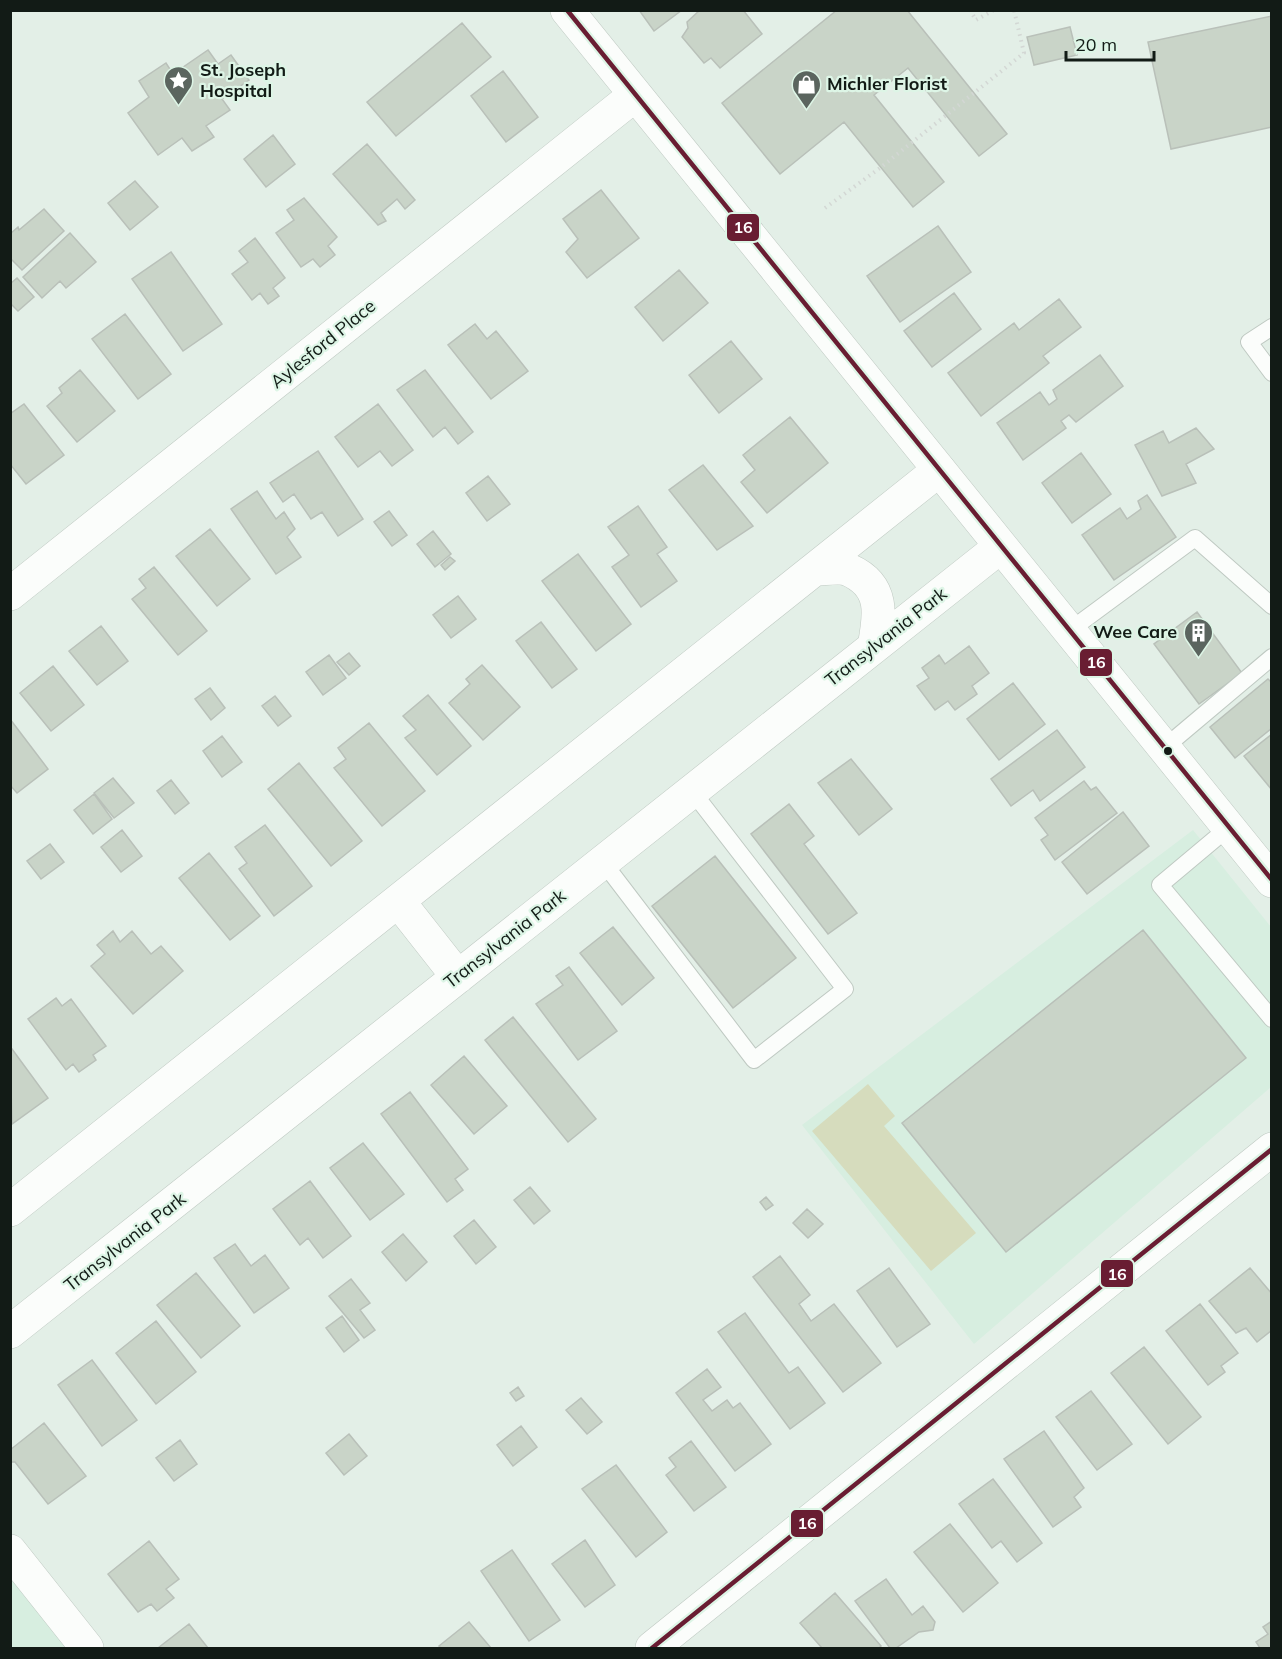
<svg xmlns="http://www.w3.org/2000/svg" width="1282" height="1659" font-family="Mulish,sans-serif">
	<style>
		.built { fill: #d7eee0 }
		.park { fill: #d6dcbd }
		.building { fill: #c9d4c8; stroke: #b9c0b9; stroke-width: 1.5 }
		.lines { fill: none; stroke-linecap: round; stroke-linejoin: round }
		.lane-casing { stroke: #bfc9c2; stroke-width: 18 }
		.street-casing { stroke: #bfc9c2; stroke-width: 34 }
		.secondary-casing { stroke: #bfc9c2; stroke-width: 34 }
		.primary-casing { stroke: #bfc9c2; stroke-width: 34 }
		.path { stroke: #d3d7d4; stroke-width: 4; stroke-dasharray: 1.5 4.5; stroke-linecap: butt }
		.lane { stroke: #fbfdfb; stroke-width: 16 }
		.street { stroke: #fbfdfb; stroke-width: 33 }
		.secondary { stroke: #fbfdfb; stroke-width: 33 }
		.primary { stroke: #fbfdfb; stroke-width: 33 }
		.bus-1-casing { stroke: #ddf5e6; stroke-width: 9 }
		.bus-1 { stroke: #691d32; stroke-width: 4.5 }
		.bus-dot { fill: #121b16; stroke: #ddf5e6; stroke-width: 2 }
		.labels { text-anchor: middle; stroke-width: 4.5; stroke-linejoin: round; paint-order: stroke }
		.poi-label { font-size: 18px; font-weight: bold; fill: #121b16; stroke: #ddf5e6; text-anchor: start }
		.street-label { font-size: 18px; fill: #121b16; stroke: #ddf5e6 }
		.line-badge { stroke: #ddf5e6; stroke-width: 2 }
		.badge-label { font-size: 16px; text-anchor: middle; font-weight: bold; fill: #fff }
	</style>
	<rect width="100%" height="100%" fill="#e3efe7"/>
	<path class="built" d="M 1193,830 L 1271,927 L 1271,1087 L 974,1344 L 802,1125 Z
		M 11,1559 L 81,1648 L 11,1648 Z"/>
	<path class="park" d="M 868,1084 L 895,1116 L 884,1126 L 976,1233 L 931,1271 L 812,1131 Z"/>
	<path class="building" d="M 639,10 L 682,10 L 654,31 Z
		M 700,10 L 743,10 L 762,34 L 720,68 L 711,58 L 704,63 L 682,37 L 688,28 L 687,22 Z
		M 837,10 L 907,10 L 1007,134 L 979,156 L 908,68 L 874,95 L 944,182 L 913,207 L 844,122 L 780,174 L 722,103 Z
		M 1272,16 L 1272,127 L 1171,149 L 1148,42 Z
		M 462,23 L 491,57 L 396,136 L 367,102 Z
		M 1070,27 L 1077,55 L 1034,65 L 1027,37 Z
		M 208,50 L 218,64 L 231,55 L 249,80 L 222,99 L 230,110 L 206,126 L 214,137 L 192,151 L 182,138 L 158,155 L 128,113 L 149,97 L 139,81 L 166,63 L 173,74 Z
		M 503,71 L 538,117 L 506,142 L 471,96 Z
		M 273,135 L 295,164 L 266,187 L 244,159 Z
		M 367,144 L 415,200 L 405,209 L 397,199 L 381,213 L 386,221 L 378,225 L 333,174 Z
		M 135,181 L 158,207 L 130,230 L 108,203 Z
		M 601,190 L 639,238 L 587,278 L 566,252 L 578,239 L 563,219 Z
		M 304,198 L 337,237 L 328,246 L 335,255 L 320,267 L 313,259 L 301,267 L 276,233 L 294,220 L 287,210 Z
		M 44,209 L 64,231 L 22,270 L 10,258 L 10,234 L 18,227 L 19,230 Z
		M 938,226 L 971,272 L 900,322 L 867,276 Z
		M 70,233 L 96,262 L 66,288 L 60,281 L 42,298 L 23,277 Z
		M 255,238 L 285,278 L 273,288 L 279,296 L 268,304 L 260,293 L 252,300 L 232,274 L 248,262 L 239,251 Z
		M 171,252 L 222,324 L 183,351 L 132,279 Z
		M 679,270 L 708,303 L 663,341 L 635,307 Z
		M 17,278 L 34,297 L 18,311 L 10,303 L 10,284 Z
		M 954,293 L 981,329 L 932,367 L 904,331 Z
		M 1059,299 L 1081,327 L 1043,356 L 1049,363 L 981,416 L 948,373 L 1014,323 L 1019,330 Z
		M 125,314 L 171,374 L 138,399 L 92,339 Z
		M 475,324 L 487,339 L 496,331 L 528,371 L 491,399 L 448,345 Z
		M 731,341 L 762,379 L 719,413 L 689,375 Z
		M 1100,355 L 1123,386 L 1076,422 L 1069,415 L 1061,421 L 1066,428 L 1023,460 L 997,423 L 1040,392 L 1049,405 L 1057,399 L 1053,390 Z
		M 80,370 L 115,411 L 77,442 L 47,406 L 62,393 L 59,388 Z
		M 425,370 L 473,432 L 458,444 L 445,427 L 433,437 L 397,390 Z
		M 24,404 L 64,455 L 26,484 L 10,464 L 10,414 Z
		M 378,404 L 413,450 L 392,466 L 380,451 L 358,467 L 335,437 Z
		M 790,417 L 828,463 L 767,513 L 741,482 L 755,470 L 743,455 Z
		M 1196,428 L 1214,449 L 1186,464 L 1196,483 L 1162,496 L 1135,445 L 1163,431 L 1169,443 Z
		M 318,451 L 363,519 L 338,536 L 322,512 L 311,519 L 294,494 L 283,502 L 270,483 Z
		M 1081,453 L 1111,494 L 1072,523 L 1042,483 Z
		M 703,465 L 753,526 L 717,550 L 669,490 Z
		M 488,476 L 510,504 L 487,521 L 466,493 Z
		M 257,491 L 276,519 L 284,512 L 295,529 L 287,537 L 301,557 L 276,574 L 231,509 Z
		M 1147,495 L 1176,537 L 1114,580 L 1082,535 L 1120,508 L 1127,519 L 1141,509 L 1138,501 Z
		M 638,506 L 667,547 L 657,554 L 677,581 L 641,607 L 612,567 L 629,555 L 608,527 Z
		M 389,511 L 407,535 L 392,546 L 374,522 Z
		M 210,529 L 250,579 L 217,606 L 176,556 Z
		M 433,531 L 451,554 L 435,567 L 417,544 Z
		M 578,554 L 631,624 L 596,651 L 542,581 Z
		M 450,557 L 455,561 L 445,570 L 441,565 Z
		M 154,567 L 207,631 L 178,655 L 132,599 L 146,588 L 139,579 Z
		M 458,596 L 476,619 L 451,638 L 433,615 Z
		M 1197,612 L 1242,673 L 1199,704 L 1154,644 Z
		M 541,622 L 577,669 L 552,688 L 516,641 Z
		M 101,626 L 128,661 L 97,685 L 69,651 Z
		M 969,646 L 989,673 L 972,686 L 977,694 L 955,710 L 948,701 L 935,710 L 917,686 L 929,678 L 922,668 L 939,655 L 945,664 Z
		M 349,653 L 360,666 L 349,675 L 337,662 Z
		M 329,655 L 346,678 L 323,695 L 306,672 Z
		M 482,665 L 520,707 L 483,740 L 449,703 L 470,684 L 466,679 Z
		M 53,666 L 84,705 L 51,731 L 20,693 Z
		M 1268,679 L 1272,683 L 1272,728 L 1235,758 L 1210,727 Z
		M 1013,683 L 1045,724 L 999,760 L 967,719 Z
		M 210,688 L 225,708 L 211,720 L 195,699 Z
		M 428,695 L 471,746 L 437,775 L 405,738 L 416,730 L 403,716 Z
		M 275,696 L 291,716 L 278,726 L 262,706 Z
		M 10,719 L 48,769 L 17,793 L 10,785 Z
		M 369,723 L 425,791 L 382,826 L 334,768 L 346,759 L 338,748 Z
		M 1057,730 L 1085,767 L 1040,801 L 1033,790 L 1011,806 L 991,779 Z
		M 1272,734 L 1272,790 L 1244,756 Z
		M 222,736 L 242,762 L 222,777 L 203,751 Z
		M 851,759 L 892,809 L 859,835 L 818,783 Z
		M 299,763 L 362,841 L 331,866 L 268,789 Z
		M 113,778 L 134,803 L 114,818 L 94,793 Z
		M 171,780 L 189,803 L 175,814 L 157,791 Z
		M 1084,781 L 1091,790 L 1096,787 L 1117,813 L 1055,860 L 1041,840 L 1048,835 L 1035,818 Z
		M 94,794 L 112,819 L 93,834 L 74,810 Z
		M 789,804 L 814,836 L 804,844 L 857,913 L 828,934 L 751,834 Z
		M 1123,812 L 1149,846 L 1087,894 L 1062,862 Z
		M 265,825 L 312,886 L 274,916 L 239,869 L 247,863 L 235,847 Z
		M 122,830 L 142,856 L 121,872 L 101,847 Z
		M 50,844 L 64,862 L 41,879 L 27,861 Z
		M 209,853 L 260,916 L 230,940 L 179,878 Z
		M 715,856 L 796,958 L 733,1008 L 652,906 Z
		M 613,927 L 654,978 L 622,1005 L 580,953 Z
		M 1143,930 L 1246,1058 L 1006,1252 L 902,1123 Z
		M 113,931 L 120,942 L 132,931 L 151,954 L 161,946 L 183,971 L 133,1014 L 91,966 L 105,954 L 97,945 Z
		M 569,967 L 617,1031 L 578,1060 L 536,1004 L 563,985 L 556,976 Z
		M 56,998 L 62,1006 L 71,999 L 106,1046 L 93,1055 L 96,1060 L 79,1072 L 73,1064 L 66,1070 L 28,1019 Z
		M 513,1017 L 596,1119 L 568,1142 L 485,1040 Z
		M 12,1049 L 48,1098 L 12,1124 L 10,1050 Z
		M 464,1056 L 507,1106 L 474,1134 L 431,1085 Z
		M 410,1092 L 468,1169 L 455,1179 L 463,1190 L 447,1202 L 381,1114 Z
		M 363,1143 L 404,1194 L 370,1220 L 330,1168 Z
		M 310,1181 L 351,1236 L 323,1258 L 308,1238 L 300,1245 L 273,1209 Z
		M 530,1187 L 550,1211 L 534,1224 L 514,1200 Z
		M 766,1197 L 773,1205 L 766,1210 L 760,1202 Z
		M 807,1209 L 823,1224 L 808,1238 L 793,1223 Z
		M 474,1220 L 496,1247 L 476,1264 L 454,1236 Z
		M 403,1234 L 427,1262 L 406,1281 L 382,1252 Z
		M 235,1244 L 251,1266 L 265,1255 L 289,1288 L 254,1313 L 214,1258 Z
		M 780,1256 L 810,1295 L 799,1304 L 811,1321 L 834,1304 L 881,1363 L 843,1392 L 753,1277 Z
		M 889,1268 L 930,1324 L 897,1347 L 857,1291 Z
		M 1250,1268 L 1272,1294 L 1272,1330 L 1257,1342 L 1246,1328 L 1236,1333 L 1209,1301 Z
		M 196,1273 L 240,1326 L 201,1358 L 157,1305 Z
		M 351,1279 L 370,1303 L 360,1310 L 375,1330 L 364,1338 L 329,1296 Z
		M 1200,1304 L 1238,1353 L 1221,1366 L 1225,1372 L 1208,1385 L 1166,1331 Z
		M 745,1313 L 789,1373 L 798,1367 L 825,1403 L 790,1429 L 718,1332 Z
		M 342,1316 L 359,1340 L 344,1352 L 326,1328 Z
		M 156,1321 L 196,1372 L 156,1404 L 116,1353 Z
		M 1144,1347 L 1201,1417 L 1168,1444 L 1111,1373 Z
		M 92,1360 L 137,1420 L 102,1446 L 58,1385 Z
		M 707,1369 L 721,1387 L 703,1400 L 712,1411 L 727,1400 L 733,1408 L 740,1403 L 771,1444 L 735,1471 L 676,1393 Z
		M 518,1387 L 524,1396 L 516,1401 L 510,1393 Z
		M 1091,1391 L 1132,1444 L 1097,1470 L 1056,1417 Z
		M 581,1398 L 602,1422 L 587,1434 L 566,1410 Z
		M 44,1423 L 86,1476 L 48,1504 L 15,1462 L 10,1462 L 10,1450 Z
		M 521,1426 L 537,1447 L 513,1466 L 497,1445 Z
		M 1044,1431 L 1084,1488 L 1074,1497 L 1081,1507 L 1053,1527 L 1004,1459 Z
		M 349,1434 L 367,1456 L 344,1475 L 326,1453 Z
		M 180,1440 L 197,1464 L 174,1481 L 156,1458 Z
		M 691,1441 L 726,1487 L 694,1511 L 666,1475 L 676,1467 L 669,1458 Z
		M 616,1465 L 667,1532 L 636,1557 L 582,1489 Z
		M 993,1479 L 1042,1543 L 1017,1562 L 1001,1541 L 992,1548 L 959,1504 Z
		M 950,1524 L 998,1583 L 963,1612 L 914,1552 Z
		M 585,1540 L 615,1585 L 585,1607 L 552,1564 Z
		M 149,1541 L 179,1579 L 166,1589 L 174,1598 L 157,1611 L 151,1604 L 138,1612 L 108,1574 Z
		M 512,1550 L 560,1620 L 529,1641 L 481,1571 Z
		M 886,1579 L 912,1615 L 923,1606 L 935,1622 L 933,1630 L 919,1632 L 896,1648 L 890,1648 L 855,1601 Z
		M 835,1593 L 881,1646 L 879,1648 L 822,1648 L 800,1623 Z
		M 1272,1621 L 1272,1648 L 1260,1648 L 1256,1642 L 1268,1634 L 1263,1627 Z
		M 469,1622 L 491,1648 L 441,1648 L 439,1646 Z
		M 189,1624 L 208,1648 L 158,1648 Z"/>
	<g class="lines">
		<defs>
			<path id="lane" d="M 1272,327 L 1249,342 L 1272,373
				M 1069,631 L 1195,538 L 1272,606
				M 1164,748 L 1272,657
				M 1228,828 L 1160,885 L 1272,1019
				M 603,862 L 754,1060 L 845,989 L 692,791"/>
			<path id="street" d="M 816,569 C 825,569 841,566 849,570 C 885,586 880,615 874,647
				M 10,594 L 635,95
				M 399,902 L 458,977
				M 10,1210 L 939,470
				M 10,1332 L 1000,547"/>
			<path id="secondary" d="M 10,1551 L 87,1648
				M 652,1648 L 1272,1149"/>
			<path id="primary" d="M 567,10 L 1272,881"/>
		</defs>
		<use href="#lane" class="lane-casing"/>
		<use href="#street" class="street-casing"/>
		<use href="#secondary" class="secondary-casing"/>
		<use href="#primary" class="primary-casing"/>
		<path class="path" d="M 970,10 L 976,20 L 994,10
			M 825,208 L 880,168 L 1024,53 L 1014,10"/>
		<use href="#lane" class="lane"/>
		<use href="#street" class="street"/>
		<use href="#secondary" class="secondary"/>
		<use href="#primary" class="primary"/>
		<defs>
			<path id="bus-1" d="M 567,10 L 1272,880
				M 652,1648 L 1272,1149"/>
		</defs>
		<use href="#bus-1" class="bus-1-casing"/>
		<use href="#bus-1" class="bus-1"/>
	</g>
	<defs>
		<symbol id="sight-pin" viewBox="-11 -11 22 30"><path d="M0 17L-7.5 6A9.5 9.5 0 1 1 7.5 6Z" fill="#5b655f" stroke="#ddf5e6"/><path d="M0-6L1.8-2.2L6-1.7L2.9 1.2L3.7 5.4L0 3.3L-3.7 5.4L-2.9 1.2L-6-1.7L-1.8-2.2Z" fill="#fff"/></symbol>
		<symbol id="shop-pin" viewBox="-11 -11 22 30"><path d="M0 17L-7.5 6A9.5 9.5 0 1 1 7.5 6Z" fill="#5b655f" stroke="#ddf5e6"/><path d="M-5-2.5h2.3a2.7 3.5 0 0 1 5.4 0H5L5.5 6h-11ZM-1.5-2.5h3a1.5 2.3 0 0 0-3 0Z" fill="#fff"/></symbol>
		<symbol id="building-pin" viewBox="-11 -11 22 30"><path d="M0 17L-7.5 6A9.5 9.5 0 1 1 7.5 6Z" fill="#5b655f" stroke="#ddf5e6"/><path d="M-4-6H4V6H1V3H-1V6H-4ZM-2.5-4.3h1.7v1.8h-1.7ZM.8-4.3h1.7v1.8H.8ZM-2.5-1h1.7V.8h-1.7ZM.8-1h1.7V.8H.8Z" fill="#fff"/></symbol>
	</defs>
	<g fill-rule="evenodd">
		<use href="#sight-pin" x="162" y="64" width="33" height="45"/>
		<use href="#shop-pin" x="790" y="68" width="33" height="45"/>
		<use href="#building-pin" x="1182" y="616" width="33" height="45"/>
	</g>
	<circle class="bus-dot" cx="1168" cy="751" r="5"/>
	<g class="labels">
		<g class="poi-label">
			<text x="200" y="76">St. Joseph<tspan x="200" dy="21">Hospital</tspan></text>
			<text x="827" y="90">Michler Florist</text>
			<text x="1177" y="638" text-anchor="end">Wee Care</text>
		</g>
		<g class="street-label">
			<text transform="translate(323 344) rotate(-39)" y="6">Aylesford Place</text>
			<text transform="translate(886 637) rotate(-38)" y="6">Transylvania Park</text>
			<text transform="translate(505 939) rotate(-38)" y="6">Transylvania Park</text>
			<text transform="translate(125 1242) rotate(-38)" y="6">Transylvania Park</text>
		</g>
	</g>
	<g class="line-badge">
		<rect x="726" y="213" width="34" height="29" rx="6" fill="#691d32"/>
		<rect x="1079" y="648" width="34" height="29" rx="6" fill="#691d32"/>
		<rect x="1100" y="1259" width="34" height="29" rx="6" fill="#691d32"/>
		<rect x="790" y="1509" width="34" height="29" rx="6" fill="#691d32"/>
	</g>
	<g class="badge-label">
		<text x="743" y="233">16</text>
		<text x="1096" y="668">16</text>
		<text x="1117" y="1280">16</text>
		<text x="807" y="1529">16</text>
	</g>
	<rect width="1282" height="1659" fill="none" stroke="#121b16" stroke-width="24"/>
	<path d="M1066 51v9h88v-9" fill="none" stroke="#121b16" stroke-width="3"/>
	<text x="1075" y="51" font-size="18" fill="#121b16" stroke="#ddf5e6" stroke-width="4.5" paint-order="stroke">20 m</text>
</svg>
